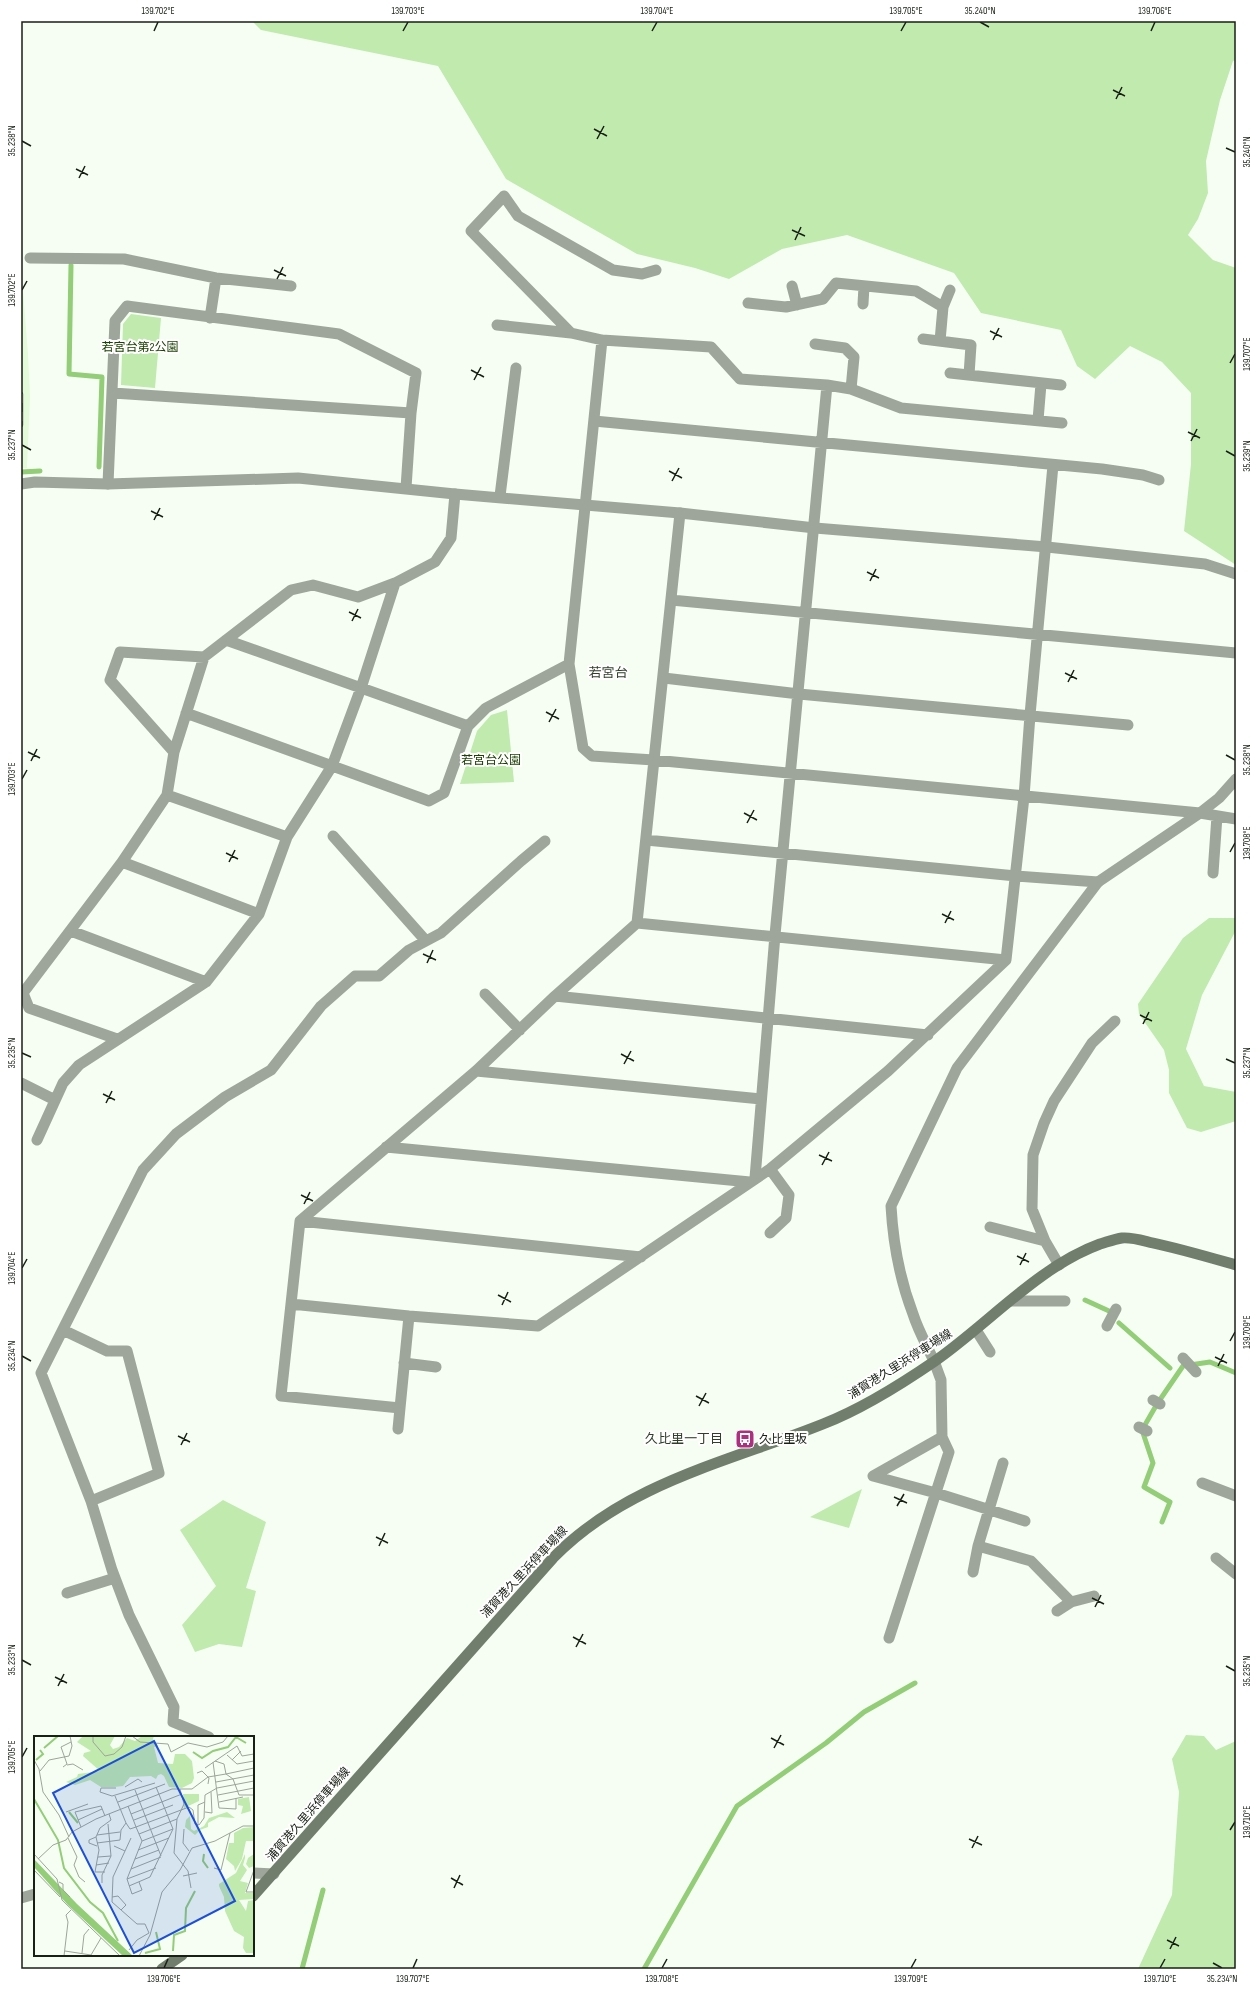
<svg xmlns="http://www.w3.org/2000/svg" width="1257" height="1990" font-family="'Sofia Sans Condensed','Noto Sans JP',sans-serif">
	<style>
		.built { fill: #e3fbd8 }
		.green { fill: #c1eaae }
		.lines { fill: none; stroke-linecap: round; stroke-linejoin: round }
		.stream { stroke: #93cd78; stroke-width: 5 }
		.minor { stroke: #9ea69b; stroke-width: 11 }
		.tertiary { stroke: #9ea69b; stroke-width: 11 }
		.secondary { stroke: #727e6d; stroke-width: 11 }
		.rail-casing { stroke: #777e74; stroke-width: 4.5 }
		.rail { stroke: #fff; stroke-width: 3; stroke-dasharray: 9; stroke-linecap: butt }
		.ticks { fill: none; stroke: #181f15; stroke-width: 1.5 }
		.labels { text-anchor: middle; stroke-width: 4; stroke-linejoin: round; paint-order: stroke }
		.park-label { font-size: 12px; fill: #1d4105; stroke: #fff }
		.street-label { font-size: 12px; fill: #181f15; stroke: #fff }
		.poi-label { font-size: 12px; fill: #181f15; stroke: #fff; text-anchor: start }
		.neighbourhood-label { font-size: 13px; fill: #2f3f29; stroke: #fff }
		.inset-river { fill: none; stroke: #93cd78; stroke-width: 2 }
		.inset-road { fill: none; stroke: #9da59a; stroke-width: 1 }
		.view { fill: #1d4ed8; fill-opacity: 0.15; stroke: #1d4ed8; stroke-width: 2 }
		.inset-edge { fill: none; stroke: #181f15; stroke-width: 2 }
		.neatline { fill: none; stroke: #181f15; stroke-width: 1.5 }
		.ticks-label { font-size: 10px; text-anchor: middle; fill: #181f15 }
	</style>
	<rect width="100%" height="100%" fill="#f6fef3"/>
	<path class="built" d="M 21,266 L 28,354 L 30,397 L 27,468 L 21,468 Z"/>
	<path class="green" d="M 252,21 L 1236,21 L 1236,60 L 1233,61 L 1220,100 L 1206,161 L 1208,193 L 1198,219 L 1188,235 L 1213,260 L 1236,268 L 1236,565 L 1184,531 L 1191,464 L 1191,393 L 1162,362 L 1130,346 L 1095,379 L 1077,366 L 1061,330 L 981,313 L 954,273 L 847,235 L 782,249 L 729,279 L 695,268 L 637,254 L 506,179 L 438,66 L 261,30 Z
		M 131,314 L 161,318 L 155,388 L 121,385 L 123,324 Z
		M 507,710 L 514,782 L 460,784 L 477,731 L 491,715 Z
		M 1209,918 L 1236,918 L 1236,930 L 1202,995 L 1186,1049 L 1204,1086 L 1236,1092 L 1236,1121 L 1201,1132 L 1187,1128 L 1169,1093 L 1169,1070 L 1164,1050 L 1139,1014 L 1138,1004 L 1183,938 Z
		M 862,1489 L 849,1528 L 810,1517 Z
		M 223,1500 L 266,1522 L 246,1588 L 256,1591 L 242,1647 L 219,1644 L 195,1652 L 182,1625 L 216,1586 L 180,1530 Z
		M 1186,1735 L 1204,1736 L 1216,1750 L 1236,1741 L 1236,1969 L 1138,1969 L 1172,1895 L 1179,1792 L 1172,1759 Z"/>
	<g class="lines">
		<path class="stream" d="M 71,265 L 69,374 L 102,377 L 99,467
			M 21,472 L 40,471
			M 1085,1300 L 1109,1311
			M 1119,1323 L 1170,1368
			M 1162,1522 L 1170,1502 L 1144,1487 L 1153,1463 L 1142,1430 L 1157,1404 L 1183,1366 L 1210,1362 L 1236,1373
			M 302,1969 L 323,1890
			M 644,1969 L 737,1806 L 826,1743 L 864,1712 L 915,1683"/>
		<path class="minor" d="M 30,258 L 124,259 L 216,278 L 291,286
			M 656,270 L 642,274 L 613,270 L 518,216 L 504,196 L 471,231 L 571,333 L 602,340 L 711,347 L 740,379 L 827,385 L 851,389 L 901,408 L 1062,423
			M 792,286 L 797,305
			M 748,303 L 786,307 L 823,299 L 836,283 L 916,291 L 943,307 L 940,341
			M 863,304 L 864,286
			M 943,307 L 950,290
			M 210,318 L 216,278
			M 497,325 L 571,333
			M 923,339 L 971,345 L 969,375
			M 815,344 L 845,348 L 854,357 L 851,389
			M 950,373 L 1061,385
			M 113,393 L 411,413
			M 1038,420 L 1041,384
			M 594,421 L 1102,469 L 1143,475 L 1159,480
			M 108,484 L 115,321 L 127,306 L 339,334 L 416,373 L 411,413 L 406,488
			M 500,496 L 516,368
			M 680,513 L 654,760 L 1200,813 L 1236,819
			M 671,600 L 1236,653
			M 226,640 L 468,726
			M 664,678 L 799,694 L 1128,725
			M 186,713 L 429,801 L 444,793 L 468,726 L 486,708 L 569,664
			M 174,752 L 110,680 L 120,652 L 204,657
			M 167,795 L 287,837
			M 333,836 L 426,941
			M 646,840 L 1016,876 L 1098,882
			M 122,862 L 259,914
			M 1213,873 L 1217,816
			M 637,923 L 1006,960
			M 71,931 L 206,982
			M 485,994 L 520,1030
			M 555,996 L 928,1035
			M 117,1039 L 29,1008 L 23,993 L 122,862 L 167,795 L 174,752 L 204,657 L 291,590 L 313,585 L 358,597 L 395,583 L 435,562 L 451,538 L 455,494
			M 476,1071 L 761,1099
			M 21,1083 L 55,1100
			M 37,1140 L 63,1083 L 79,1065 L 206,982 L 259,914 L 287,837 L 332,766 L 361,688 L 395,583
			M 386,1147 L 750,1182
			M 755,1178 L 775,935 L 827,385
			M 300,1221 L 641,1257
			M 990,1227 L 1045,1241
			M 770,1233 L 786,1218 L 789,1195 L 770,1169
			M 1059,1265 L 1045,1241 L 1032,1209 L 1033,1155 L 1044,1123 L 1054,1101 L 1092,1043 L 1115,1021
			M 1011,1301 L 1065,1301
			M 291,1304 L 409,1316 L 538,1326 L 770,1169 L 888,1071 L 1006,960 L 1024,797 L 1030,715 L 1053,465
			M 409,1316 L 400,1408 L 281,1396 L 300,1221 L 476,1071 L 555,996 L 637,923 L 654,760 L 592,756 L 583,748 L 569,664 L 602,340
			M 1107,1326 L 1116,1309
			M 63,1330 L 107,1351 L 127,1351 L 159,1473 L 91,1501
			M 976,1330 L 990,1352
			M 1183,1358 L 1196,1372
			M 404,1363 L 436,1367
			M 1153,1400 L 1160,1404
			M 1139,1427 L 1147,1431
			M 398,1429 L 400,1408
			M 873,1476 L 936,1493 L 1025,1521
			M 873,1476 L 942,1437
			M 1202,1483 L 1236,1496
			M 978,1546 L 1031,1561 L 1071,1602
			M 1216,1558 L 1236,1574
			M 973,1572 L 978,1546 L 1003,1463
			M 67,1593 L 115,1578
			M 1057,1611 L 1071,1602 L 1094,1596
			M 889,1638 L 949,1452 L 942,1437 L 941,1380 L 934,1361
			M 209,1737 L 173,1722 L 174,1707 L 129,1615 L 112,1570 L 91,1501 L 41,1373 L 143,1170 L 176,1134 L 225,1097 L 271,1070 L 321,1006 L 355,976 L 379,976 L 409,950 L 441,933 L 521,861 L 545,841
			M 253,1873 L 274,1874
			M 21,1898 L 35,1894"/>
		<path class="tertiary" d="M 21,484 L 35,482 L 108,484 L 298,478 L 455,494 L 680,513 L 815,528 L 1047,547 L 1205,564 L 1236,574
			M 934,1361 C 927,1346 918,1330 913,1314 C 900,1280 893,1242 891,1206 L 957,1068 L 1098,882 L 1200,813 L 1219,798 L 1236,779"/>
		<path class="secondary" d="M 253,1896 L 553,1558 C 626,1483 728,1462 823,1424 C 862,1409 900,1385 935,1361 C 987,1325 1039,1266 1100,1244 C 1107,1242 1115,1239 1122,1238 C 1132,1237 1144,1241 1153,1243 C 1181,1249 1208,1257 1236,1265
			M 162,1969 L 182,1955"/>
		<defs>
			<path id="rail" d="M 21,394 L 21,425"/>
		</defs>
		<use href="#rail" class="rail-casing"/>
		<use href="#rail" class="rail"/>
	</g>
	<path class="ticks" d="M 980,22 L 989,27M 154,31 L 158,22M 403,31 L 408,22M 652,31 L 657,22M 901,31 L 906,22M 1151,31 L 1155,22M 1113,90 L 1125,96M 1116,99 L 1122,87M 594,129 L 607,136M 597,139 L 604,126M 22,141 L 31,146M 1226,148 L 1235,152M 76,169 L 88,175M 79,178 L 85,166M 792,230 L 805,236M 795,240 L 801,227M 274,270 L 286,276M 277,279 L 283,267M 22,290 L 27,281M 990,331 L 1002,337M 993,340 L 999,328M 1230,363 L 1235,354M 471,370 L 484,377M 474,380 L 481,367M 1188,432 L 1200,438M 1191,441 L 1197,429M 22,445 L 31,450M 1226,451 L 1235,456M 669,471 L 682,478M 672,481 L 679,468M 151,511 L 163,517M 154,520 L 160,508M 867,572 L 879,578M 870,581 L 876,569M 349,612 L 361,618M 352,621 L 358,609M 1065,673 L 1077,679M 1068,682 L 1074,670M 546,712 L 559,719M 549,722 L 556,709M 28,752 L 40,758M 1226,755 L 1235,760M 31,761 L 37,749M 22,779 L 27,770M 744,813 L 757,820M 747,823 L 754,810M 1230,852 L 1235,843M 226,853 L 238,859M 229,862 L 235,850M 942,914 L 954,920M 945,923 L 951,911M 423,954 L 436,960M 427,963 L 433,950M 1140,1015 L 1152,1021M 1143,1024 L 1149,1012M 22,1053 L 31,1057M 621,1054 L 634,1061M 1226,1059 L 1235,1063M 624,1064 L 631,1051M 103,1094 L 115,1100M 106,1103 L 112,1091M 819,1155 L 832,1161M 822,1165 L 829,1152M 301,1195 L 313,1201M 304,1204 L 310,1192M 1017,1256 L 1029,1262M 1020,1265 L 1026,1253M 22,1268 L 27,1259M 498,1295 L 511,1302M 502,1305 L 508,1292M 1230,1341 L 1235,1332M 22,1356 L 31,1361M 1215,1357 L 1227,1363M 1218,1366 L 1224,1354M 696,1396 L 709,1403M 699,1406 L 706,1393M 178,1436 L 190,1442M 181,1445 L 187,1433M 894,1497 L 907,1503M 897,1506 L 904,1494M 376,1537 L 388,1543M 379,1546 L 385,1533M 1092,1598 L 1104,1604M 1095,1607 L 1101,1595M 573,1637 L 586,1644M 576,1647 L 583,1634M 22,1660 L 31,1665M 1226,1666 L 1235,1671M 55,1677 L 67,1683M 58,1686 L 64,1674M 771,1738 L 784,1745M 774,1748 L 781,1735M 22,1757 L 27,1748M 1230,1830 L 1235,1822M 969,1839 L 982,1845M 972,1848 L 978,1836M 451,1878 L 463,1885M 454,1888 L 460,1875M 1167,1940 L 1179,1946M 1170,1949 L 1176,1937M 1213,1963 L 1222,1968M 164,1968 L 168,1959M 413,1968 L 417,1959M 662,1968 L 667,1959M 911,1968 L 916,1959M 1160,1968 L 1165,1959"/>
	<defs>
		<symbol id="bus-square" viewBox="-11 -11 22 22"><rect x="-9" y="-9" width="18" height="18" rx="4" fill="#ad2f7f" stroke="#fff"/><path d="M-5-6H5V4H4V6H2V4H-2V6H-4V4H-5ZM-3.5-4V0h7V-4ZM-3.5 1.2v1.5H-2V1.2ZM2 1.2v1.5H3.5V1.2Z" fill="#fff"/></symbol>
	</defs>
	<g fill-rule="evenodd">
		<use href="#bus-square" x="734" y="1428" width="22" height="22"/>
	</g>
	<g class="labels">
		<g class="park-label">
			<text x="140" y="351">若宮台第2公園</text>
			<text x="491" y="764">若宮台公園</text>
		</g>
		<g class="street-label">
			<text transform="translate(900 1364) rotate(-32)" y="4">浦賀港久里浜停車場線</text>
			<text transform="translate(524 1572) rotate(-47)" y="4">浦賀港久里浜停車場線</text>
			<text transform="translate(308 1814) rotate(-49)" y="4">浦賀港久里浜停車場線</text>
		</g>
		<g class="poi-label">
			<text x="759" y="1443">久比里坂</text>
		</g>
		<g class="neighbourhood-label">
			<text x="608" y="677">若宮台</text>
			<text x="684" y="1443">久比里一丁目</text>
		</g>
	</g>
	<g transform="translate(34 1736)">
		<rect width="220" height="220" fill="#f6fef3"/>
		<path d="M 49,0 L 81,0 L 76,9 L 79,13 L 85,11 L 93,2 L 101,5 L 108,0 L 120,0 L 119,3 L 124,10 L 120,11 L 124,27 L 139,28 L 141,18 L 151,18 L 158,25 L 160,42 L 158,47 L 148,52 L 135,51 L 130,40 L 127,38 L 124,39 L 122,43 L 117,40 L 96,41 L 89,50 L 80,51 L 67,51 L 56,44 L 41,49 L 32,46 L 43,41 L 44,38 L 66,35 L 49,20 L 50,17 L 57,15 L 43,6 ZM 149,58 L 165,58 L 165,65 L 150,72 ZM 215,61 L 217,75 L 207,78 L 209,70 L 204,69 L 204,63 ZM 193,76 L 201,82 L 185,81 L 174,87 L 174,91 L 166,94 L 161,99 L 151,91 L 152,84 L 156,80 L 157,93 L 160,95 L 170,90 L 175,82 ZM 220,91 L 220,105 L 212,105 L 208,123 L 201,135 L 200,130 L 192,123 L 195,107 L 200,107 L 200,97 L 209,92 ZM 211,118 L 211,122 L 209,129 L 213,134 L 206,145 L 214,147 L 211,157 L 220,157 L 220,163 L 205,164 L 212,175 L 214,165 L 220,164 L 220,217 L 212,217 L 209,212 L 210,201 L 200,195 L 191,175 L 190,161 L 185,150 L 185,148 L 202,137 ZM 220,118 L 220,130 L 215,132 L 212,128 L 214,122 Z" fill="#c1eaae"/>
		<path d="M 0,123 L 43,168 L 99,220 L 89,220 L 34,169 L 0,131 Z" fill="#93cd78"/>
		<path class="inset-river" d="M 10,12 L 24,0M 159,16 L 168,22 L 179,15 L 194,11 L 202,1 L 212,7M 2,24 L 9,18 L 6,14M 0,63 L 24,104 L 30,132 L 56,166 L 69,177 L 84,205M 35,76 L 44,87M 170,118 L 169,125 L 174,132M 139,215 L 140,199 L 151,195 L 152,172 L 161,155M 111,217 L 126,213 L 122,196"/>
		<path class="inset-road" d="M 59,0 L 59,6 L 71,20 L 80,18 L 88,11 L 92,0M 98,0 L 106,6 L 134,8 L 137,16 L 154,7 L 173,11 L 189,6 L 194,0M 193,19 L 203,28 L 220,25M 0,24 L 5,33 L 9,56 L 25,79 L 35,101M 198,24 L 207,15M 181,25 L 190,28 L 192,38 L 220,32M 179,26 L 185,72 L 202,73 L 202,62M 33,29 L 39,28 L 49,34M 29,31 L 33,28 L 27,11 L 37,6M 171,32 L 203,10 L 208,20 L 220,18M 6,35 L 15,24 L 35,20 L 38,10 L 36,0M 163,37 L 168,35 L 175,42 L 174,48M 182,46 L 220,39M 91,51 L 104,43 L 108,46M 82,52 L 67,52 L 66,56 L 78,60 L 121,47M 146,53 L 150,68 L 143,83 L 140,117 L 154,135 L 157,152M 101,54 L 127,120M 184,59 L 220,52M 81,60 L 92,87 L 96,93 L 102,91 L 108,105 L 93,143 L 98,158 L 108,154 L 105,146M 84,66 L 131,48M 185,66 L 209,61M 94,70 L 102,91 L 155,71 L 159,74 L 161,88 L 165,89 L 170,82 L 171,59 L 183,52 L 220,45M 32,76 L 54,68M 171,76 L 178,77 L 177,56M 97,78 L 148,58M 44,84 L 68,73M 100,84 L 139,69M 164,89 L 164,69 L 171,66M 47,91 L 41,76 L 67,70 L 71,80M 150,93 L 149,107 L 155,115M 105,98 L 143,83M 63,99 L 86,96M 62,101 L 55,104 L 55,107 L 63,110M 34,102 L 43,121 L 40,129 L 45,141 L 51,146M 97,102 L 79,141 L 78,166 L 103,188 L 111,188 L 115,197M 108,105 L 139,93M 63,107 L 86,104 L 87,94 L 92,87M 80,110 L 91,115M 104,114 L 135,102M 0,118 L 23,143 L 28,164 L 86,220M 64,121 L 77,120M 4,123 L 19,109 L 32,104 L 38,96 L 62,83 L 138,53 L 158,53 L 174,41 L 192,38 L 199,43 L 205,59 L 220,59M 101,123 L 125,114M 62,129 L 75,127M 180,132 L 187,134 L 196,97M 97,133 L 127,121M 0,134 L 26,161M 220,134 L 212,156 L 220,156M 71,136 L 61,136 L 65,114 L 62,101 L 66,92 L 77,84 L 75,78M 149,140 L 163,137M 93,143 L 122,132M 25,146 L 29,148 L 29,154 L 36,161M 68,147 L 68,139 L 77,120 L 74,88M 95,150 L 116,141 L 139,93 L 122,51M 78,161 L 84,160 L 92,169 L 87,174M 95,214 L 103,204 L 115,197M 31,215 L 57,219M 48,217 L 50,199 L 55,193M 57,219 L 67,202M 30,220 L 34,186 L 32,179 L 37,174M 105,220 L 116,199 L 128,156 L 146,134 L 158,112 L 181,105 L 209,90 L 220,90"/>
		<path class="view" d="M 120,5 L 201,165 L 100,217 L 19,57 Z"/>
		<rect width="220" height="220" class="inset-edge"/>
	</g>
	<rect width="1257" height="1990" fill="none" stroke="#ffffff" stroke-width="44"/>
	<rect x="22" y="22" width="1213" height="1946" class="neatline"/>
	<g class="ticks-label">
		<text x="158" y="14">139.702°E</text>
		<text x="408" y="14">139.703°E</text>
		<text x="657" y="14">139.704°E</text>
		<text x="906" y="14">139.705°E</text>
		<text x="980" y="14">35.240°N</text>
		<text x="1155" y="14">139.706°E</text>
		<text transform="translate(11 141) rotate(-90)" y="4">35.238°N</text>
		<text transform="translate(1246 152) rotate(-90)" y="4">35.240°N</text>
		<text transform="translate(11 290) rotate(-90)" y="4">139.702°E</text>
		<text transform="translate(1246 354) rotate(-90)" y="4">139.707°E</text>
		<text transform="translate(11 445) rotate(-90)" y="4">35.237°N</text>
		<text transform="translate(1246 456) rotate(-90)" y="4">35.239°N</text>
		<text transform="translate(1246 760) rotate(-90)" y="4">35.238°N</text>
		<text transform="translate(11 779) rotate(-90)" y="4">139.703°E</text>
		<text transform="translate(1246 843) rotate(-90)" y="4">139.708°E</text>
		<text transform="translate(11 1053) rotate(-90)" y="4">35.235°N</text>
		<text transform="translate(1246 1063) rotate(-90)" y="4">35.237°N</text>
		<text transform="translate(11 1268) rotate(-90)" y="4">139.704°E</text>
		<text transform="translate(1246 1332) rotate(-90)" y="4">139.709°E</text>
		<text transform="translate(11 1356) rotate(-90)" y="4">35.234°N</text>
		<text transform="translate(11 1660) rotate(-90)" y="4">35.233°N</text>
		<text transform="translate(1246 1671) rotate(-90)" y="4">35.235°N</text>
		<text transform="translate(11 1757) rotate(-90)" y="4">139.705°E</text>
		<text transform="translate(1246 1822) rotate(-90)" y="4">139.710°E</text>
		<text x="164" y="1982">139.706°E</text>
		<text x="413" y="1982">139.707°E</text>
		<text x="662" y="1982">139.708°E</text>
		<text x="911" y="1982">139.709°E</text>
		<text x="1160" y="1982">139.710°E</text>
		<text x="1222" y="1982">35.234°N</text>
	</g>
</svg>
